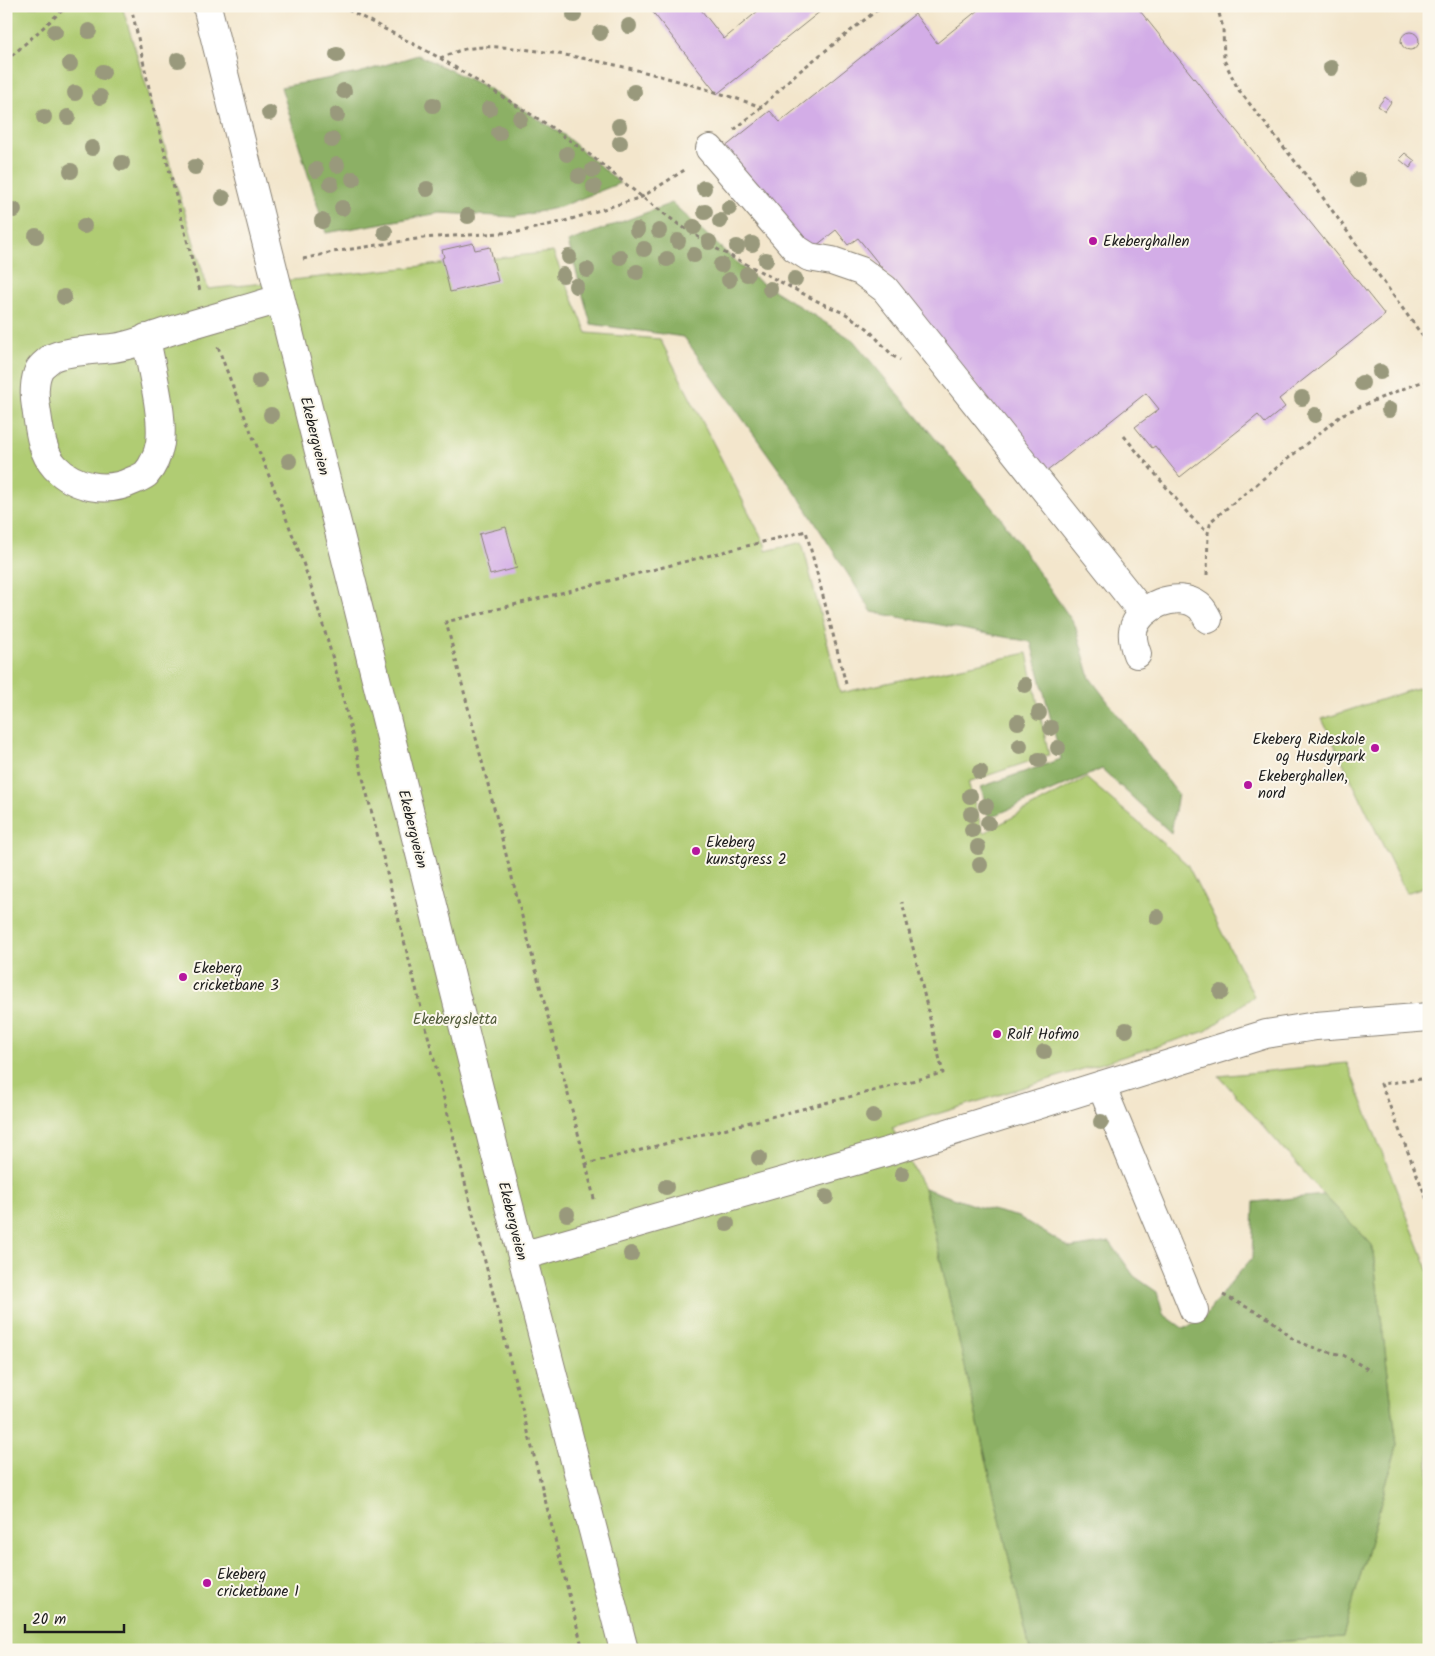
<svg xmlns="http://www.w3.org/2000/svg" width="1435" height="1656" font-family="Kalam,sans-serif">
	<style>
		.green { fill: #b0cc73; stroke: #667448 }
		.forest { fill: #8cb065; stroke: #546640 }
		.building { fill: #d3ade7 }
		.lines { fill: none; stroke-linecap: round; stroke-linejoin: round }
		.minor-casing { stroke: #888174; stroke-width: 30 }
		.path { stroke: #888174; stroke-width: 3; stroke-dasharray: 4 4; stroke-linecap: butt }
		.minor { stroke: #fff; stroke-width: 28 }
		.tree { fill: #99997c }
		.poi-dot { fill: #b5179e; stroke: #fbf7ec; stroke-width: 2 }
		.labels { text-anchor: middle; stroke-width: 4; stroke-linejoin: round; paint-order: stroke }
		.poi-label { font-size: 15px; fill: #1c1c1c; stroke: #fbf7ec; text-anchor: start }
		.street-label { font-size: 15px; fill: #1c1c1c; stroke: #fbf7ec }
		.park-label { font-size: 15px; fill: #505a3a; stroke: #fbf7ec }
	</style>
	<rect width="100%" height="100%" fill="#fbf7ec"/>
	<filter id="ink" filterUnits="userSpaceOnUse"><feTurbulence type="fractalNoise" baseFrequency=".02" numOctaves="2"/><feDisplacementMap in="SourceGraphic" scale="10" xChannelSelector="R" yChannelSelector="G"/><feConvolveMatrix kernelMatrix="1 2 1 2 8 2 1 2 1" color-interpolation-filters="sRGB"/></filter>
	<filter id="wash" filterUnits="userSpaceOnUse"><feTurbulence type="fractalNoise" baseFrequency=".0096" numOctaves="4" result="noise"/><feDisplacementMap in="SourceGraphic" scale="20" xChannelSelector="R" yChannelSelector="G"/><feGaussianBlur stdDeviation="1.12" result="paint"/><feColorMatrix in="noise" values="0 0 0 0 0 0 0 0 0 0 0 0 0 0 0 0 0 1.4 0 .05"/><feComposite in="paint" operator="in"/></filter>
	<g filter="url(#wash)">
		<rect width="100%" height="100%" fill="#f3e6cc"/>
		<path class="green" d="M 6,6 L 122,6 L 208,289 L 553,252 L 587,333 L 660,339 L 765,544 L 766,551 L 802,542 L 840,693 L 1027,653 L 1049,755 L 968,782 L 983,833 L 1086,778 L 1187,864 L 1254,996 L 1206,1031 L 892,1128 L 924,1188 L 1030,1650 L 6,1650 Z
			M 1429,684 L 1429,885 L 1406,893 L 1322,719 Z
			M 1347,1063 L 1429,1272 L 1429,1650 L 1165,1650 L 1343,1637 L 1397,1446 L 1372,1245 L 1324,1195 L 1219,1076 Z"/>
		<path class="forest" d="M 418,55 L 486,87 L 564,135 L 620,183 L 560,207 L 515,217 L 440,213 L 326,233 L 281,87 L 359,73 Z
			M 672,203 L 754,278 L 853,340 L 999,515 L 1075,625 L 1090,678 L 1178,794 L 1171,833 L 1102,769 L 989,818 L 981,787 L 1061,759 L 1031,642 L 872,612 L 800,499 L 684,337 L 591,324 L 568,242 Z
			M 924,1188 L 976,1206 L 1019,1217 L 1070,1248 L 1110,1242 L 1134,1276 L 1157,1292 L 1163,1314 L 1184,1329 L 1205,1316 L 1226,1288 L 1252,1258 L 1254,1202 L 1324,1195 L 1372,1245 L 1397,1446 L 1343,1637 L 1165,1650 L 1030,1650 Z"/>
		<g id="blocks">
			<path class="building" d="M 648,6 L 698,6 L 724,39 L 764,6 L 827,6 L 717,94 Z
				M 974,6 L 1136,6 L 1385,315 L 1279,399 L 1285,407 L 1265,423 L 1258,415 L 1180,477 L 1155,446 L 1152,448 L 1135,427 L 1159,409 L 1146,393 L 1046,472 L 858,238 L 848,245 L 836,230 L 807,253 L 724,148 L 770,111 L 780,122 L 915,14 L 937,43 L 978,10 Z
				M1401 41a9 9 0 1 1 18 0a9 9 0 1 1-18 0Z
				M 1385,97 L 1391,102 L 1385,111 L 1378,106 Z
				M 1405,153 L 1415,161 L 1410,168 L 1399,159 Z
				M 473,243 L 475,250 L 490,247 L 498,281 L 450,292 L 442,258 L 444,257 L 442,250 Z
				M 506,527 L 517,568 L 490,575 L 479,534 Z"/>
		</g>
	</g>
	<g filter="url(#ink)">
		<use href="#blocks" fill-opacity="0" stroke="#888174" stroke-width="1"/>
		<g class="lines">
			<defs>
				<path id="minor" d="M 207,6 L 494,1148 L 624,1650
					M 710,149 L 795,248 L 809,257 L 832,261 L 861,271 L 885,289 L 1143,613
					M 146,338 C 151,368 164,415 160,443 C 158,454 153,466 146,474 C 142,477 137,479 132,481 C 108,493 75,488 55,467 C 41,452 39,427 36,407 C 34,396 34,380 39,370 C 41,366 47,362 50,359 C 62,351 97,350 113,348 C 131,346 150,337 167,332 C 205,320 243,310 280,299
					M 1137,654 C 1134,646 1132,639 1133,631 C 1138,606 1178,589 1199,606 C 1203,609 1205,614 1208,619
					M 1101,1085 L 1194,1310
					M 522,1256 L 886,1152 L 1266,1034 L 1316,1026 L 1429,1017"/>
			</defs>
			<use href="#minor" class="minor-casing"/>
			<path class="path" d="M 131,6 L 153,106 L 200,291
				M 341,6 L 440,58 L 548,125 L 590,155 L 642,197 L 678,224 L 717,249 L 823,304 L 846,314 L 867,328 L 893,356 L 900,360
				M 1217,6 L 1223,28 L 1224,60 L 1238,89 L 1316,188 L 1429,345
				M 440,58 C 447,56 454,52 461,50 C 491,43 523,49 552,53 C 624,64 693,84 762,107
				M 6,61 L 67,6
				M 734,130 L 762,107 L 791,78 L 882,6
				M 303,259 L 333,252 L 423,238 L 518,232 L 565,221 L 642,197 L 686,169
				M 218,347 C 244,419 276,489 302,560 C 314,593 323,626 333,659 L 583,1650
				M 1124,436 L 1190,516 L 1208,533
				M 1207,575 L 1208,533 L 1211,521 L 1343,414 L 1392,393 L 1429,379
				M 846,684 L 806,531 L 446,622 L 586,1164 L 943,1073 L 902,902
				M 1429,1078 L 1381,1084 L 1429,1205
				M 586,1164 L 595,1203
				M 1223,1295 L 1270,1319 L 1294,1340 L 1320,1350 L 1343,1355 L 1371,1371"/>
			<use href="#minor" class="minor"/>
		</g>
		<g class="tree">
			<circle cx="574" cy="15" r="8"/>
			<circle cx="629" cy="26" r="8"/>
			<circle cx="89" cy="31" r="8"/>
			<circle cx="55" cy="32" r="8"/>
			<circle cx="600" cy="33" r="8"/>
			<circle cx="337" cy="55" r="8"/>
			<circle cx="178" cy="60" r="8"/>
			<circle cx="70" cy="64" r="8"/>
			<circle cx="1331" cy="68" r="8"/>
			<circle cx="103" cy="72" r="8"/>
			<circle cx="344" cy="91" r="8"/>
			<circle cx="634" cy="92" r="8"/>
			<circle cx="75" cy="93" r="8"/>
			<circle cx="100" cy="97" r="8"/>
			<circle cx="433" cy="105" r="8"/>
			<circle cx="489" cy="109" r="8"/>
			<circle cx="269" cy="113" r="8"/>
			<circle cx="337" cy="115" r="8"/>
			<circle cx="44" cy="117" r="8"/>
			<circle cx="68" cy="117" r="8"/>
			<circle cx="520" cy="119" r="8"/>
			<circle cx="619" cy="126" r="8"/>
			<circle cx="499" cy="133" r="8"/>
			<circle cx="332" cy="140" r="8"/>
			<circle cx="620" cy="143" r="8"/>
			<circle cx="92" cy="148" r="8"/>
			<circle cx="567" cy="154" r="8"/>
			<circle cx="122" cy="163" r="8"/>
			<circle cx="337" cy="165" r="8"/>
			<circle cx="195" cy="167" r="8"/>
			<circle cx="316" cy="170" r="8"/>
			<circle cx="593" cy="170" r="8"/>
			<circle cx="71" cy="171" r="8"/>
			<circle cx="579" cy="176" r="8"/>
			<circle cx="353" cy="179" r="8"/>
			<circle cx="1358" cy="180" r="8"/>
			<circle cx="331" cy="184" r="8"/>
			<circle cx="594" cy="187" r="8"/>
			<circle cx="704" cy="188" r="8"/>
			<circle cx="427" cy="189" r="8"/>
			<circle cx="223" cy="198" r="8"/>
			<circle cx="342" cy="208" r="8"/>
			<circle cx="729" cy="208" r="8"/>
			<circle cx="14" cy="210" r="8"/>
			<circle cx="705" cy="212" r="8"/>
			<circle cx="468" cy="216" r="8"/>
			<circle cx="322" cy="221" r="8"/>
			<circle cx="720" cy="221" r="8"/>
			<circle cx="84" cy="226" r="8"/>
			<circle cx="694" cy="227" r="8"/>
			<circle cx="637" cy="230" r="8"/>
			<circle cx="659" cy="231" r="8"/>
			<circle cx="385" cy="232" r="8"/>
			<circle cx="36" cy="236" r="8"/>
			<circle cx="678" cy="241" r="8"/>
			<circle cx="709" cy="242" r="8"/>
			<circle cx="752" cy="244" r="8"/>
			<circle cx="737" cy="247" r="8"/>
			<circle cx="644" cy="249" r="8"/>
			<circle cx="694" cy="255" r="8"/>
			<circle cx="569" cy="257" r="8"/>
			<circle cx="620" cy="257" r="8"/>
			<circle cx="667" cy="259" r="8"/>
			<circle cx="766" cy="260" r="8"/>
			<circle cx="721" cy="265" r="8"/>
			<circle cx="587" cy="270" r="8"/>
			<circle cx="637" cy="272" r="8"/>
			<circle cx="747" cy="274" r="8"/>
			<circle cx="563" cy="275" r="8"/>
			<circle cx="795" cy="279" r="8"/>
			<circle cx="729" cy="280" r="8"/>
			<circle cx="576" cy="286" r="8"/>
			<circle cx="770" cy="289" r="8"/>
			<circle cx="64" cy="297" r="8"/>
			<circle cx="1380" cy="372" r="8"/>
			<circle cx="259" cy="381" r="8"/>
			<circle cx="1362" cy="383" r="8"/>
			<circle cx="1302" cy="398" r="8"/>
			<circle cx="1389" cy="410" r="8"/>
			<circle cx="271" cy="415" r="8"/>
			<circle cx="1315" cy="415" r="8"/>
			<circle cx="289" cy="461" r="8"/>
			<circle cx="1025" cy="685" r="8"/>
			<circle cx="1039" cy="713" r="8"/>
			<circle cx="1018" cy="722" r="8"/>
			<circle cx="1051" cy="728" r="8"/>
			<circle cx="1020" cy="746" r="8"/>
			<circle cx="1058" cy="748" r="8"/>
			<circle cx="1039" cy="760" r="8"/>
			<circle cx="980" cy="772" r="8"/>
			<circle cx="970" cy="796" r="8"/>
			<circle cx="986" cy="806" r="8"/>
			<circle cx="971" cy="814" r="8"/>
			<circle cx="988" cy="823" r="8"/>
			<circle cx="972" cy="830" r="8"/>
			<circle cx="978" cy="847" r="8"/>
			<circle cx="980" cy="865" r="8"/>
			<circle cx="1157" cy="917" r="8"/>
			<circle cx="1221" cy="992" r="8"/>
			<circle cx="1126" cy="1030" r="8"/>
			<circle cx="1044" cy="1052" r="8"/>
			<circle cx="873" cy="1116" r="8"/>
			<circle cx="1101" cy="1122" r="8"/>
			<circle cx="759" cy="1158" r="8"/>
			<circle cx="902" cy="1174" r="8"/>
			<circle cx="666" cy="1187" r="8"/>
			<circle cx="826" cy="1197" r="8"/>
			<circle cx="567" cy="1214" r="8"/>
			<circle cx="727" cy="1224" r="8"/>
			<circle cx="631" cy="1254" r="8"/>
		</g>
	</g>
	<g class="poi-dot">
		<circle cx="1093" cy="241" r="5"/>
		<circle cx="1375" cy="748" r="5"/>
		<circle cx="1248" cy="785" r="5"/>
		<circle cx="696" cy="851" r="5"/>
		<circle cx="183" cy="977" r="5"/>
		<circle cx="997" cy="1034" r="5"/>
		<circle cx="207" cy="1583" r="5"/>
	</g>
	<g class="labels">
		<g class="poi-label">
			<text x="1103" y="246">Ekeberghallen</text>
			<text x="1365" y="744" text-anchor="end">Ekeberg Rideskole<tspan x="1365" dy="17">og Husdyrpark</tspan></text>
			<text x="1258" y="781">Ekeberghallen,<tspan x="1258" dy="17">nord</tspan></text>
			<text x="706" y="847">Ekeberg<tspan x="706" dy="17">kunstgress 2</tspan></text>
			<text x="193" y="973">Ekeberg<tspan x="193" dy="17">cricketbane 3</tspan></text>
			<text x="1007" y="1039">Rolf Hofmo</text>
			<text x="217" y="1579">Ekeberg<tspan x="217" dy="17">cricketbane 1</tspan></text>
		</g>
		<g class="street-label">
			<text transform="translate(315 436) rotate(76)" y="5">Ekebergveien</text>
			<text transform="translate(413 829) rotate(76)" y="5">Ekebergveien</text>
			<text transform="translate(513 1221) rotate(76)" y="5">Ekebergveien</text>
		</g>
		<g class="park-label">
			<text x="455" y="1024">Ekebergsletta</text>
		</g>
	</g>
	<rect width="1435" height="1656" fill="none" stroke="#fbf7ec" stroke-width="25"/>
	<path d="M25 1624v8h99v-8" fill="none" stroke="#1c1c1c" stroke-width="2.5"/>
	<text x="32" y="1624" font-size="15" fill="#1c1c1c" stroke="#fbf7ec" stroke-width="4" paint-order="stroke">20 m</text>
</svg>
